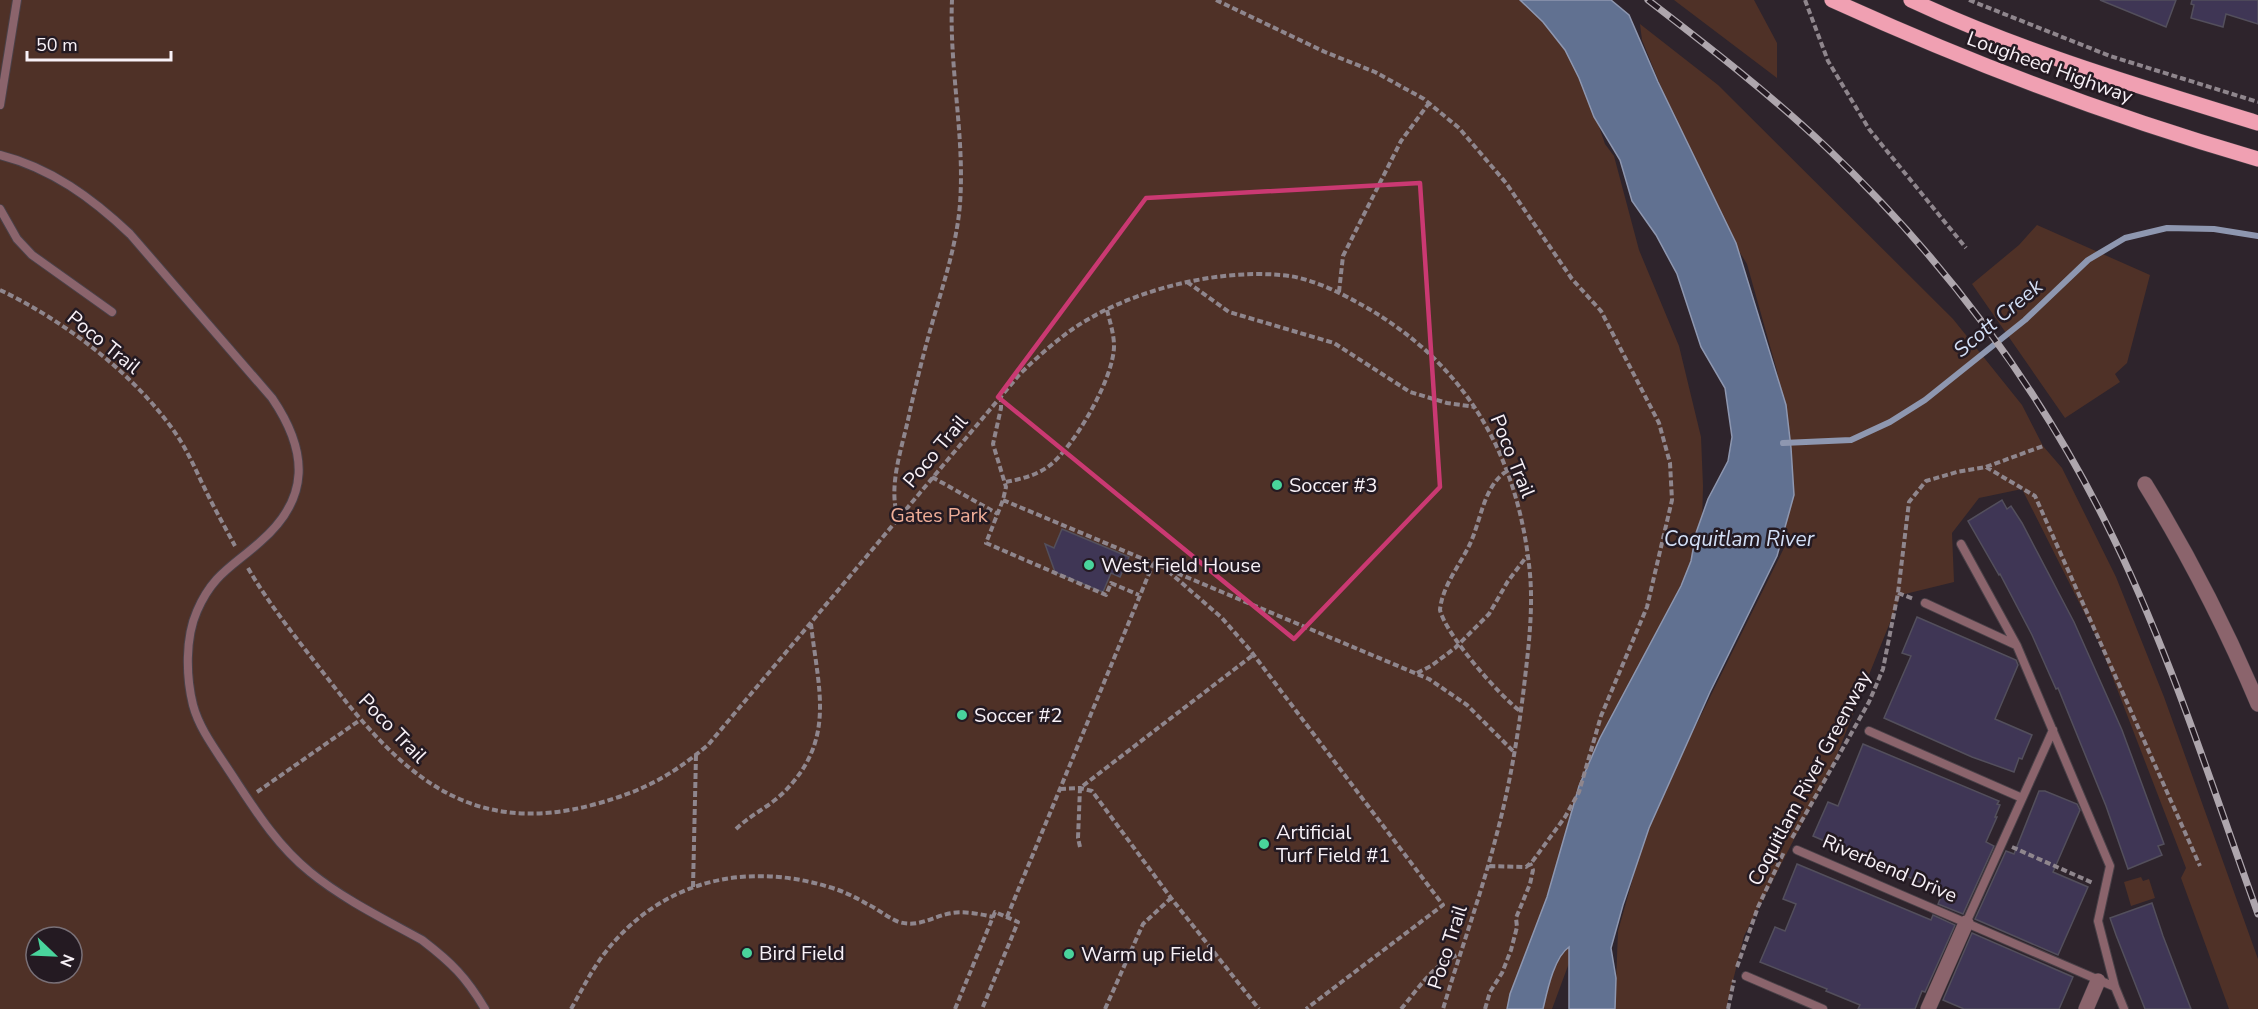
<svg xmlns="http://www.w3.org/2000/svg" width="2258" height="1009" font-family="'Nunito Sans',sans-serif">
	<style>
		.green { fill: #4f3127; fill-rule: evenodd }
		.water { fill: #617191; stroke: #8e97b0; stroke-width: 1.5 }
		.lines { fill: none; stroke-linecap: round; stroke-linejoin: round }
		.stream { stroke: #8e97b0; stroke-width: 6 }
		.building { fill: #3f3655; stroke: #534f5c; stroke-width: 1.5 }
		.lane-casing { stroke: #4a4148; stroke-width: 10 }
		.street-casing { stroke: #4a4148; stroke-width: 16 }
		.primary-casing { stroke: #4a4148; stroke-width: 16 }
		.path { stroke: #8f868d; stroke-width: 4; stroke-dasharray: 6 3; stroke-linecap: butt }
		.lane { stroke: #8b646c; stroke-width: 8 }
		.street { stroke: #8b646c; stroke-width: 15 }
		.primary { stroke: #f0a0b2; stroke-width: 15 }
		.rail-casing { stroke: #aea6ad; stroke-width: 7 }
		.rail { stroke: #241a22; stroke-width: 4.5; stroke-dasharray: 14; stroke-linecap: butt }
		.marked { fill: none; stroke: #ca3972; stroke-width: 4.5; stroke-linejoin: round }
		.poi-dot { fill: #49d49c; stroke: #241a22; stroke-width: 2 }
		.labels { text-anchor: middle; stroke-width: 5; stroke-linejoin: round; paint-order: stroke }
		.street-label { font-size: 20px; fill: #f8f1f7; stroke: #241a22 }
		.poi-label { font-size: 20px; fill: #f8f1f7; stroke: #241a22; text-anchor: start }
		.park-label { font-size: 20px; fill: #efad97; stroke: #241a22 }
		.water-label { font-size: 21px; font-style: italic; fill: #d3dff6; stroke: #241a22 }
	</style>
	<rect width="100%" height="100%" fill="#2e242c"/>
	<path class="green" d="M 0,0 L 1527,0 L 1565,47 L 1593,109 L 1605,144 L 1614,156 L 1639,250 L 1679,346 L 1701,437 L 1703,486 L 1702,525 L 1693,628 L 1552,1009 L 0,1009 ZM 36,937 L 72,937 L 72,973 L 36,973 Z
		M 1674,0 L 1754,0 L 1777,43 L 1777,78 Z
		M 1640,24 L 1718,85 L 1953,319 L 2022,405 L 2043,446 L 2062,468 L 2116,577 L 2164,697 L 2258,959 L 2258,1009 L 2229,1009 L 2181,878 L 2186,868 L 2099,642 L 2022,489 L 1979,498 L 1952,533 L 1954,582 L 1901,595 L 1834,762 L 1744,936 L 1726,1009 L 1615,1009 L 1618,931 L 1650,818 L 1784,548 L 1792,461 L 1777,371 L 1747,264 L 1705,196 L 1642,40 Z
		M 2037,225 L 2150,275 L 2127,363 L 2115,374 L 2120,382 L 2065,418 L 1972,284 L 2019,245 Z
		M 2141,877 L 2143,881 L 2149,879 L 2155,898 L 2131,906 L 2124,882 Z"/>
	<path class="water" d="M 1520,0 L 1611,0 L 1629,15 L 1658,82 L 1736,243 L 1786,405 L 1791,448 L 1794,495 L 1777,556 L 1710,692 L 1649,828 L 1623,905 L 1611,948 L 1616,978 L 1615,1009 L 1569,1009 L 1569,947 C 1554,957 1547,992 1543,1009 L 1507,1009 L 1510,994 L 1547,897 L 1579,786 L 1600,738 L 1681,586 L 1691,561 L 1696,533 L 1708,499 L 1728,461 L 1732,437 L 1725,388 L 1701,347 L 1677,274 L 1656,235 L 1632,201 L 1620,160 L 1594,117 L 1579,78 L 1565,50 L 1543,22 Z"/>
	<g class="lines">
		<path class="stream" d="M 1783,443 L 1851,440 L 1890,422 L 1925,400 L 2025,320 L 2088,260 L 2125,238 L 2167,228 L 2214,229 L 2258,236"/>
	</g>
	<path class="building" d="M 2100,0 L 2176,0 L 2166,27 Z
		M 2192,0 L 2258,0 L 2258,24 L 2226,14 L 2223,27 L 2191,18 L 2194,5 L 2191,4 Z
		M 2002,500 L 2007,509 L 2011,506 L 2022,523 L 2074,622 L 2122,730 L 2164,844 L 2158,846 L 2162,855 L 2128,869 L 2106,806 L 2058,688 L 2056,689 L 2032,635 L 2000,574 L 1999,575 L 1968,521 Z
		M 1062,529 L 1129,557 L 1120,577 L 1111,573 L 1103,592 L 1055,572 L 1045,544 L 1054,548 Z
		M 1917,617 L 2016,660 L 2018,665 L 1995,719 L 2032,735 L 2022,759 L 2019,758 L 2014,772 L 1972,757 L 1884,718 L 1911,656 L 1902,653 Z
		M 1863,744 L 1999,801 L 1997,804 L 2000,805 L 1995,817 L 1997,817 L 1986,842 L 1994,846 L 1963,914 L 1938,904 L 1943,892 L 1813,836 L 1828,802 L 1838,806 Z
		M 2039,791 L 2045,791 L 2077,804 L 2080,810 L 2053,872 L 2088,887 L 2058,955 L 1975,919 L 2006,851 L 2014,854 Z
		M 1797,864 L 1931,920 L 1933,915 L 1955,925 L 1925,992 L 1922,991 L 1915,1009 L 1858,1009 L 1860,1005 L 1826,991 L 1827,989 L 1760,962 L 1775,927 L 1785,931 L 1796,904 L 1783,899 Z
		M 2152,903 L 2163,936 L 2191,1009 L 2145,1009 L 2116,935 L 2110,918 Z
		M 1972,933 L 2073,977 L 2059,1009 L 1964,1009 L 1943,1000 Z"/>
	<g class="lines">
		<defs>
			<path id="lane" d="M 0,105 L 17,0
				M 0,155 C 51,168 92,198 130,234 L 272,398 C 308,451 311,498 260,542 C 232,567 213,574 197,611 C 185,638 186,677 193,705 C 199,728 215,749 228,769 C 252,805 275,844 310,872 C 343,899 384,919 422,940 C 452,963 466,977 485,1009
				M 0,209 L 17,239 L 32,255 L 112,312
				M 1961,544 L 2017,646 L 2110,866 L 2098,921 L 2115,987 L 2124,1009
				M 1925,603 L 2016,645
				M 1869,731 L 2022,798
				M 1797,850 L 2115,987
				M 1966,923 L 2053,730
				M 1746,976 L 1823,1009"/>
			<path id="street" d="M 2145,484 C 2188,554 2226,628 2258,704
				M 1928,1009 L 1966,923
				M 2086,1009 L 2098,981"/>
			<path id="primary" d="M 1832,0 C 1970,63 2112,117 2258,159
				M 1911,0 C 2022,52 2141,87 2258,123"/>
		</defs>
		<use href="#lane" class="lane-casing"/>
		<use href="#street" class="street-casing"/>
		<use href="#primary" class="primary-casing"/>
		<path class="path" d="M 1216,0 L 1325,52 L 1375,72 L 1424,99 L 1459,128 L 1506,183 L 1572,279 L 1601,311 L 1659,423 L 1670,463 L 1672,500 L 1647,607 L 1601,716 L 1579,792 L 1565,817 L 1532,862 L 1526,867 L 1488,866
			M 1805,0 L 1828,61 L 1869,129 L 1966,248
			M 1969,0 L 2110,56 L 2258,102
			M 1187,282 L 1229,312 L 1334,343 L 1410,392 L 1447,403 L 1475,407
			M 0,290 C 67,322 140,378 180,440 C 190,456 197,473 205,489 C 214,508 225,527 235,546
			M 1339,292 L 1343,256 L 1401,141 L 1429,103
			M 1001,396 L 1001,408 L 993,444 L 1006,487 L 1003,500 L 986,543 L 1106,595 L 1111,583 L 1139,595
			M 1986,467 L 2043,446
			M 1507,471 C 1483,486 1481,522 1469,546 C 1459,566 1442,587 1440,610 C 1446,635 1499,695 1520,711
			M 932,477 L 998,514
			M 1006,482 C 1021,479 1037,475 1049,466 C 1074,447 1114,378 1114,346 C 1114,334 1110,322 1107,310
			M 1003,500 L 1429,679 L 1467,705 L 1514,752
			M 898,518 C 888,487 901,451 908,420 C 916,383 925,347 936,310 C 946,275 957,241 960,204 C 965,136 949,68 952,0
			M 248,568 C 270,606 298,640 325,675 C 398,770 466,840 596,804 C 643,791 671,776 708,745 L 1019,375 C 1034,360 1050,346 1067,333 C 1123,292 1212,269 1281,275 C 1309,277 1339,292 1362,305 C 1466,363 1519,457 1530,574 C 1533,609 1529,643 1525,678 C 1519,731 1510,785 1496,837 C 1481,895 1460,952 1443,1009
			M 1168,571 L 1222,618 L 1250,650 L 1443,905 L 1306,1009
			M 1898,593 L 1914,599
			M 1417,673 L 1431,666 L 1455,648 L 1489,614 L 1508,581 L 1527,556
			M 1060,789 L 1080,788 L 1092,791 L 1171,898 L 1259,1009
			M 257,792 L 360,720
			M 736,829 C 750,815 769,807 783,793 C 837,740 818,689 811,624
			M 1792,838 L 1869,702 L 1883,669 L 1898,593 L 1909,502 L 1926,481 L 1957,472 L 1986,467 L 2035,496 L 2200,866
			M 1080,847 L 1078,838 L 1080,788 L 1253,655
			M 2012,847 L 2093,883
			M 693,887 L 696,755
			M 1007,917 L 1153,564
			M 1737,967 L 1758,907 L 1784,852
			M 571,1009 C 582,990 591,971 604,954 C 660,881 744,861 829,887 C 843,891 855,897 867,904 C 878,909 888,918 899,922 C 919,928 933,916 952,913 C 965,911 980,914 993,917
			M 955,1009 L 995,912 L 1018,922 L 982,1009
			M 1105,1009 L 1143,924 L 1171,898
			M 1401,1009 C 1419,988 1434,963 1460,954
			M 1485,1009 L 1490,992 L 1502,973 L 1511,950 L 1517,927 L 1516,918 L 1530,884 L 1533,870 L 1530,863
			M 1728,1009 L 1734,980"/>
		<use href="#lane" class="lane"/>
		<use href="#street" class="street"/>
		<use href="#primary" class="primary"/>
		<defs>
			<path id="rail" d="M 1648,0 C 1709,47 1770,94 1826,147 C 1941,256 2037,384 2107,525 C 2169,649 2211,784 2258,914"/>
		</defs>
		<use href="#rail" class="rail-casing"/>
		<use href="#rail" class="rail"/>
	</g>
	<path class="marked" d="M 1420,183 L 1440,487 L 1294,639 L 998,397 L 1146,198 Z"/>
	<g class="poi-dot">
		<circle cx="1277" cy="485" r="6"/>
		<circle cx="1089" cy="565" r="6"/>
		<circle cx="962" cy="715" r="6"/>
		<circle cx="1264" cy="844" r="6"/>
		<circle cx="747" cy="953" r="6"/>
		<circle cx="1069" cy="954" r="6"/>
	</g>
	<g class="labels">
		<g class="street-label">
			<text transform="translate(2050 67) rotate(20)" y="7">Lougheed Highway</text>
			<text transform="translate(104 342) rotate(39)" y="7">Poco Trail</text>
			<text transform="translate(935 451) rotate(-50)" y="7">Poco Trail</text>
			<text transform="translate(1513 456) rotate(68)" y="7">Poco Trail</text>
			<text transform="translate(393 728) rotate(46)" y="7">Poco Trail</text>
			<text transform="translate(1809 778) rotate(-62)" y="7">Coquitlam River Greenway</text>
			<text transform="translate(1890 868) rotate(23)" y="7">Riverbend Drive</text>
			<text transform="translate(1447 947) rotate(-72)" y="7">Poco Trail</text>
		</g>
		<g class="poi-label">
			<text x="1289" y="492">Soccer #3</text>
			<text x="1101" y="572">West Field House</text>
			<text x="974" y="722">Soccer #2</text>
			<text x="1276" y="839">Artificial<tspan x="1276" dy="23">Turf Field #1</tspan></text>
			<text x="759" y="960">Bird Field</text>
			<text x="1081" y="961">Warm up Field</text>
		</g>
		<g class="park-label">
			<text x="939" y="522">Gates Park</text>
		</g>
		<g class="water-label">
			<text transform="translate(1998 318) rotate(-40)" y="7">Scott Creek</text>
			<text x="1739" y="546">Coquitlam River</text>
		</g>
	</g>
	<g transform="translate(54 955) rotate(113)"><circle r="28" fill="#241a22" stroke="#797077" stroke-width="1.5"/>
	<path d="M0-4.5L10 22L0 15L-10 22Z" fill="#49d49c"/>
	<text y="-9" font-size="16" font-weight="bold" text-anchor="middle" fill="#f8f1f7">N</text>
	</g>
	<path d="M27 51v9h144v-9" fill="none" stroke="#f8f1f7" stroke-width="3"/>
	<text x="36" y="51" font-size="18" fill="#f8f1f7" stroke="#241a22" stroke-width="4.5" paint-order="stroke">50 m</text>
</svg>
